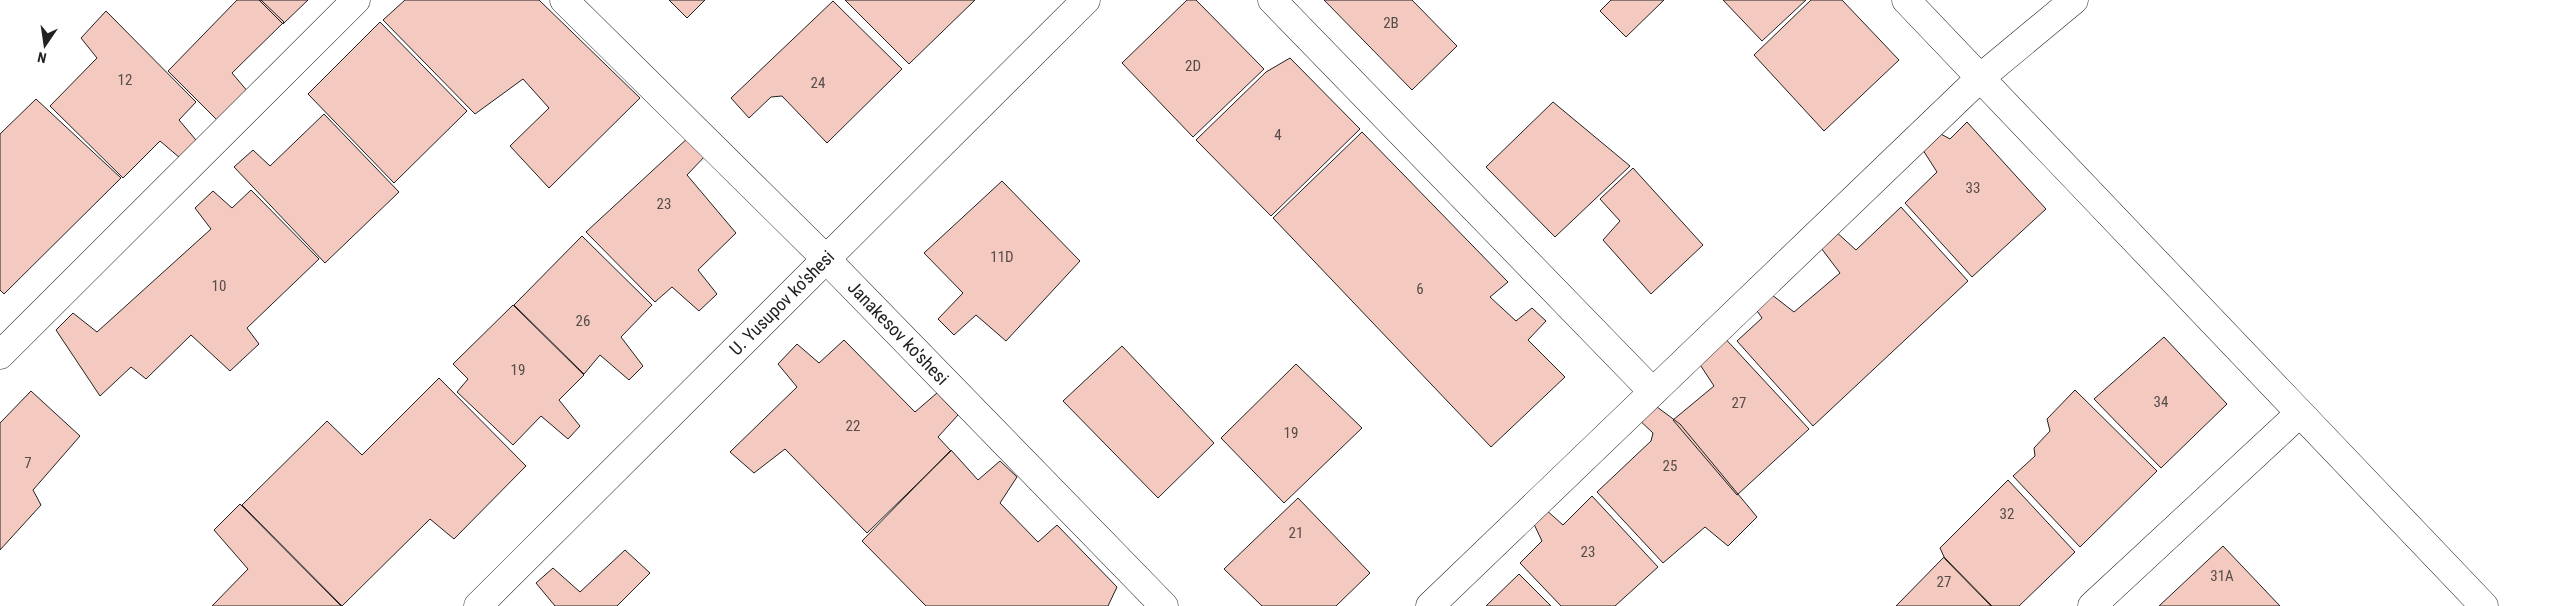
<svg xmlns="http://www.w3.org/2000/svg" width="2559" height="606" font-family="'Roboto Condensed',sans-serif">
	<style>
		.building { fill: #f3c9c0; stroke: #222 }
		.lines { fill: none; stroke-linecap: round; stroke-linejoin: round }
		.street-casing { stroke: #222; stroke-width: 29 }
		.street { stroke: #fff; stroke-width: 28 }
		.labels { text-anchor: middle; stroke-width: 4; stroke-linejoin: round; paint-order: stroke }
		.number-label { font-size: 15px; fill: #564c4a }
		.street-label { font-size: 18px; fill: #222; stroke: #fff }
	</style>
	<rect width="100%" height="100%" fill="#fff"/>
	<path class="building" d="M 237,0 L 261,0 L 284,22 L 232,73 L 249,93 L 219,122 L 168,71 Z
		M 259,0 L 308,0 L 283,24 Z
		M 405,0 L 539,0 L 640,98 L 549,188 L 510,146 L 549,108 L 523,79 L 475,114 L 383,20 Z
		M 669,0 L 705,0 L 687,18 Z
		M 845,0 L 975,0 L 909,64 Z
		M 1187,0 L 1196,0 L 1264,69 L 1193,137 L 1122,63 Z
		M 1324,0 L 1412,0 L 1457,46 L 1412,90 Z
		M 1611,0 L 1664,0 L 1626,37 L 1600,11 Z
		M 1723,0 L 1806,0 L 1762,41 Z
		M 1811,0 L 1842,0 L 1899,60 L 1824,131 L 1754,55 Z
		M 833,1 L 902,69 L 827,143 L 782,96 L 771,97 L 749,118 L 731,98 Z
		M 106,11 L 196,102 L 179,120 L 196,140 L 180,158 L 160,141 L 123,178 L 50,106 L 97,58 L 81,38 Z
		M 380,22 L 467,111 L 394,183 L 308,94 Z
		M 1290,58 L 1360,129 L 1271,216 L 1196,140 L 1266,72 Z
		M 36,99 L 121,178 L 4,294 L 0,290 L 0,134 Z
		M 1553,102 L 1630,166 L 1555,237 L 1486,167 Z
		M 324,114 L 399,192 L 325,263 L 234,167 L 253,150 L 270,166 Z
		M 1967,122 L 2046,209 L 1972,277 L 1905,203 L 1937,172 L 1921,147 L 1939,133 L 1950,139 Z
		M 1362,132 L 1508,282 L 1490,297 L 1516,321 L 1532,308 L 1546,321 L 1528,340 L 1565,377 L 1491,447 L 1273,218 Z
		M 690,136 L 708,153 L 687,175 L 736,233 L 698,270 L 717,294 L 699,311 L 672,287 L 655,302 L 586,232 Z
		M 1633,168 L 1703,245 L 1651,294 L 1603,240 L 1620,221 L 1600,199 Z
		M 1002,181 L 1080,261 L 1006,341 L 976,315 L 954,335 L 938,319 L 963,293 L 924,253 Z
		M 251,190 L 319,259 L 247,328 L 259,344 L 230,371 L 191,335 L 146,379 L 131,367 L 100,396 L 56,330 L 73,313 L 97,332 L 211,229 L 195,208 L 213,191 L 232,208 Z
		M 1901,207 L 1968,281 L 1813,426 L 1737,341 L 1762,318 L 1753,305 L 1767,291 L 1794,312 L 1840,273 L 1818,244 L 1834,230 L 1856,250 Z
		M 582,236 L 652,305 L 621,337 L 643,366 L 629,380 L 600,355 L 584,374 L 514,305 Z
		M 513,305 L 584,375 L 559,400 L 580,426 L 568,439 L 541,416 L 513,445 L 457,392 L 468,379 L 453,364 Z
		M 1721,334 L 1809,429 L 1737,495 L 1673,420 L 1714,386 L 1695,357 Z
		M 2164,337 L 2227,404 L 2161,468 L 2094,399 Z
		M 844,340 L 915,412 L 937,393 L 958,415 L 938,437 L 951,451 L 867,533 L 785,449 L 754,473 L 730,452 L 797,387 L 778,364 L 797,344 L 819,363 Z
		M 1122,346 L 1214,443 L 1158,498 L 1063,401 Z
		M 1296,364 L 1362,428 L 1284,503 L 1221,438 Z
		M 439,378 L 526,466 L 454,539 L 430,519 L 342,606 L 242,505 L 327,421 L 362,455 Z
		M 2075,390 L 2157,471 L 2080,547 L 2013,476 L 2035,456 L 2034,448 L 2050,431 L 2047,419 Z
		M 31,391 L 80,436 L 33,490 L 41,505 L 0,550 L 0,423 Z
		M 1653,404 L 1680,424 L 1757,517 L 1728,546 L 1705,527 L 1663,563 L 1597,492 L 1651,441 L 1653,433 L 1637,418 Z
		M 951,450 L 978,480 L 1000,461 L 1017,477 L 1000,503 L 1038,542 L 1057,525 L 1117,587 L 1108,606 L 926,606 L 862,541 Z
		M 2008,480 L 2075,552 L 2019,606 L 1991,606 L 1945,559 L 1940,548 Z
		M 1592,496 L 1658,567 L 1615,606 L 1561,606 L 1520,563 L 1542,541 L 1532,520 L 1544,508 L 1563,525 Z
		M 1298,498 L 1370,573 L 1336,606 L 1262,606 L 1224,569 Z
		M 240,504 L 341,606 L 212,606 L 248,569 L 214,530 Z
		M 2223,546 L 2280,606 L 2159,606 Z
		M 625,550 L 650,573 L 617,606 L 555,606 L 536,583 L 553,568 L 580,592 Z
		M 1944,557 L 1992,606 L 1896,606 Z
		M 1519,574 L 1551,606 L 1486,606 Z"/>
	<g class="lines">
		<defs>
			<path id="street" d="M 564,0 L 826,259 L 1164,606
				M 1272,0 L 1653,392
				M 1906,0 L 2484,606
				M 0,355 L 356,0
				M 478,606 L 1086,0
				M 1430,606 L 1980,78 L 2074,0
				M 2092,606 L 2300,413"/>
		</defs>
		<use href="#street" class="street-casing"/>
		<use href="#street" class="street"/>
	</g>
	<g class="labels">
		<g class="number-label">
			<text x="1391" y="28">2B</text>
			<text x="1193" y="71">2D</text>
			<text x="125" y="85">12</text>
			<text x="818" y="88">24</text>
			<text x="1278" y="140">4</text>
			<text x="1973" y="193">33</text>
			<text x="664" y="209">23</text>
			<text x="1002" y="262">11D</text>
			<text x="219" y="291">10</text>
			<text x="1420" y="294">6</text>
			<text x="583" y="326">26</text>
			<text x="518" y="375">19</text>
			<text x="2161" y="407">34</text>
			<text x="1739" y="408">27</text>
			<text x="853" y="431">22</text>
			<text x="1291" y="438">19</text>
			<text x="28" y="468">7</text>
			<text x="1670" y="471">25</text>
			<text x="2007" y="519">32</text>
			<text x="1296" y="538">21</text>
			<text x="1588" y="557">23</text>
			<text x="2222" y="581">31A</text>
			<text x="1944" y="587">27</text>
		</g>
		<g class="street-label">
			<text transform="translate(782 303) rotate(-45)" y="6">U. Yusupov ko'shesi</text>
			<text transform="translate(898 333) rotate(46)" y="6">Janakesov ko'shesi</text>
		</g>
	</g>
	<g transform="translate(45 45) rotate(193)" stroke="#ffffff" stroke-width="4" paint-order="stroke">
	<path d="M0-4L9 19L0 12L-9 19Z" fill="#222222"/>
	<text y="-8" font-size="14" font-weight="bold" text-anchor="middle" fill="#222222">N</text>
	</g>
</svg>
